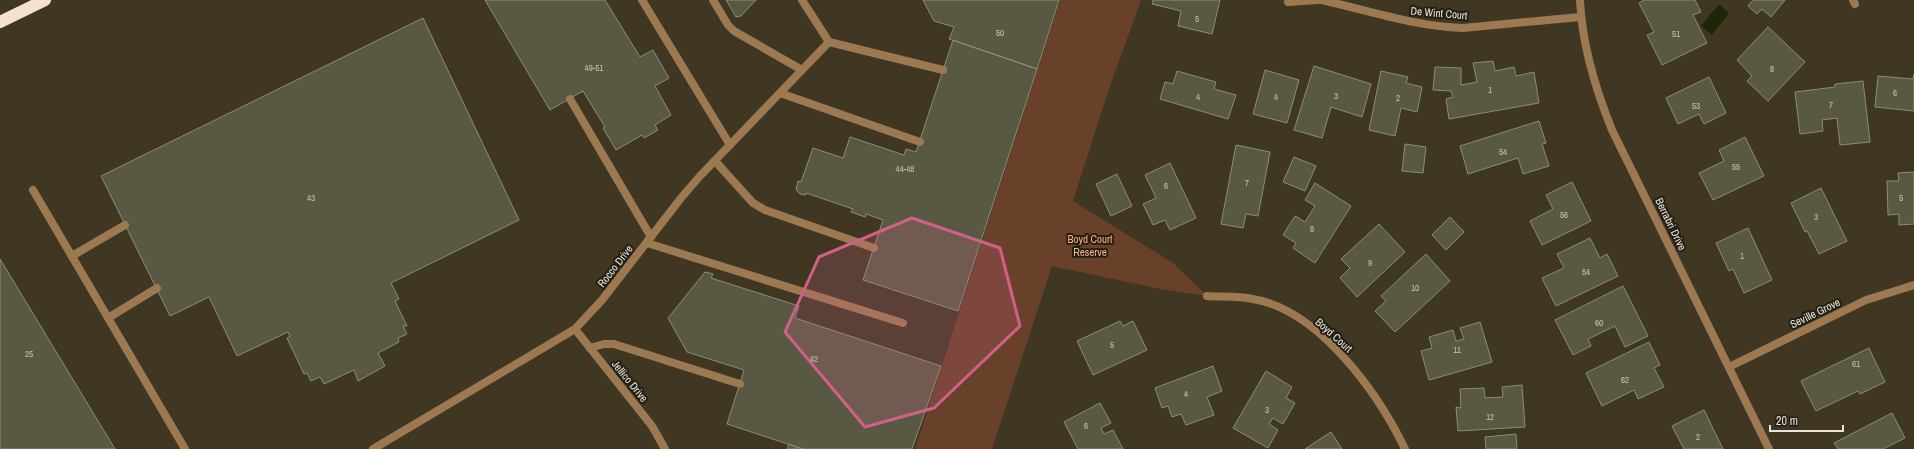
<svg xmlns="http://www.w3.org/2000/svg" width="1914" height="449" font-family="'Archivo Narrow',sans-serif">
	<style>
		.green { fill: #69412b }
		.water { fill: #1a2805 }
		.building { fill: #595943; stroke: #8c8d74 }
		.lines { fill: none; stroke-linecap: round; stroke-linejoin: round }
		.service { stroke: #9d7951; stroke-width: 8 }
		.minor { stroke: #9d7951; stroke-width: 8 }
		.motorway { stroke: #f4e2cf; stroke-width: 12 }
		.marked { fill: #d06087; fill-opacity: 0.2; stroke: #d06087; stroke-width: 3; stroke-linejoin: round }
		.labels { text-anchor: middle; stroke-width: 4; stroke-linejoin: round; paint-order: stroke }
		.number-label { font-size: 9px; fill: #c6c2b4 }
		.street-label { font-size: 11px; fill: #eae5d9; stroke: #221f15 }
		.park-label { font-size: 11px; fill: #fcb088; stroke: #221f15 }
	</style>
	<rect width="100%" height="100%" fill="#3f3722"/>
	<path class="green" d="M 1060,0 L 1141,0 L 1108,92 L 1073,201 L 1173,263 L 1207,296 L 1160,289 L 1052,266 L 992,449 L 915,449 Z"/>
	<path class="water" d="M 1719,4 L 1729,13 L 1712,35 L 1701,26 Z"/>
	<path class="building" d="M 485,0 L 605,0 L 640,57 L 653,50 L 669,78 L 655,86 L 671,115 L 655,125 L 658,130 L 644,138 L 642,135 L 616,150 L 603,128 L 605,127 L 583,91 L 550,110 Z
		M 726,0 L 756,0 L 741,16 L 736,17 Z
		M 923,0 L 1059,0 L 1037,69 L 949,39 L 954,27 L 934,21 Z
		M 1153,0 L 1220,0 L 1212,34 L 1178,26 L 1181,11 L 1152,4 Z
		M 1644,0 L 1695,0 L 1701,12 L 1693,15 L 1707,43 L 1662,65 L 1647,35 L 1654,32 L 1639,3 Z
		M 1753,0 L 1785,0 L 1771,17 L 1762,9 L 1757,14 L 1748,6 Z
		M 423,18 L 519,220 L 391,283 L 399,299 L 395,301 L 407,326 L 403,326 L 407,334 L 398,338 L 399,342 L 378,353 L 385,366 L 358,381 L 354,370 L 324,384 L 320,377 L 311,381 L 307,373 L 304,374 L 287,338 L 290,336 L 288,332 L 237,356 L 209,297 L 170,316 L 101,176 Z
		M 1768,27 L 1805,62 L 1768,101 L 1747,81 L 1752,76 L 1737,60 Z
		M 953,40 L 1037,69 L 958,311 L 863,280 L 883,220 L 866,214 L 865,217 L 851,212 L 853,209 L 806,193 L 806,195 L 800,194 L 796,190 L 798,181 L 801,182 L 813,148 L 843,158 L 850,137 L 904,155 L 906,149 L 916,152 Z
		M 1493,61 L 1495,71 L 1514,67 L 1516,76 L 1534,72 L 1539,103 L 1449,119 L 1446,99 L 1453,97 L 1451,91 L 1433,90 L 1435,67 L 1461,68 L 1461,85 L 1477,82 L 1473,63 Z
		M 1314,66 L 1371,84 L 1362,117 L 1331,107 L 1322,138 L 1294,130 Z
		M 1265,70 L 1299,80 L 1287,123 L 1253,114 Z
		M 1177,71 L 1216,82 L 1214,89 L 1236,95 L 1228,119 L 1160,99 L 1165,82 L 1173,84 Z
		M 1381,71 L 1408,77 L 1406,83 L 1422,87 L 1417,112 L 1401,108 L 1395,136 L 1369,130 Z
		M 1914,74 L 1914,111 L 1875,107 L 1878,76 L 1913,79 Z
		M 1709,77 L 1726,113 L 1704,124 L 1699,114 L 1678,124 L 1666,98 Z
		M 1863,81 L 1870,142 L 1840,145 L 1837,118 L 1822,120 L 1823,131 L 1800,134 L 1795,92 L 1835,87 L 1835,84 Z
		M 1539,121 L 1546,143 L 1542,144 L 1549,166 L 1523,174 L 1518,158 L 1468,174 L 1460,146 Z
		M 1745,137 L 1764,176 L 1713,200 L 1699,173 L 1724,161 L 1719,150 Z
		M 1405,144 L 1426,147 L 1423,173 L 1402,171 Z
		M 1236,145 L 1270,152 L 1258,216 L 1246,214 L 1243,228 L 1221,224 Z
		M 1294,157 L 1316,166 L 1305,191 L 1283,182 Z
		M 1170,163 L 1196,218 L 1170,230 L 1165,220 L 1153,225 L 1143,204 L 1156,198 L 1145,175 Z
		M 1914,172 L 1914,224 L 1899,225 L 1899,214 L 1888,215 L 1887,181 L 1899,181 L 1898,173 Z
		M 1117,174 L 1132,206 L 1111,216 L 1096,184 Z
		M 1572,182 L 1591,221 L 1542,245 L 1530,221 L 1553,209 L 1546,195 Z
		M 1315,183 L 1351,206 L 1315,263 L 1293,248 L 1296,243 L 1283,235 L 1295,216 L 1305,222 L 1315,206 L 1305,200 Z
		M 1821,188 L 1847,241 L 1819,254 L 1807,231 L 1805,232 L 1791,203 Z
		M 1450,217 L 1464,232 L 1446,250 L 1432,235 Z
		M 1379,224 L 1405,252 L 1357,297 L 1340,278 L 1350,268 L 1341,259 Z
		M 1748,228 L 1772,280 L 1744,293 L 1733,269 L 1729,271 L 1716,243 Z
		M 1590,238 L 1600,258 L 1607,254 L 1618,276 L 1556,306 L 1542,278 L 1564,268 L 1557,254 Z
		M 1426,254 L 1450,281 L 1395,332 L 1375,311 L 1386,301 L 1381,296 Z
		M 0,259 L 115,449 L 0,449 Z
		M 705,272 L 713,274 L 711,278 L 799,306 L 795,318 L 941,366 L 912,449 L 803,449 L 727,424 L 744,370 L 687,352 L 668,318 Z
		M 1623,286 L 1648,336 L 1625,347 L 1615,326 L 1588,339 L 1591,346 L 1573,355 L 1555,320 Z
		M 1120,321 L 1123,326 L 1133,321 L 1147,350 L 1093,375 L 1077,341 Z
		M 1480,322 L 1492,362 L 1429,380 L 1421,351 L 1432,348 L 1429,337 L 1453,330 L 1456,341 L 1464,339 L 1460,328 Z
		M 1649,342 L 1660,365 L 1654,368 L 1664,387 L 1638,399 L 1634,390 L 1602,406 L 1586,373 Z
		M 1869,348 L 1885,382 L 1860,394 L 1858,391 L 1816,411 L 1801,381 Z
		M 1213,366 L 1222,391 L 1207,397 L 1214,415 L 1186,425 L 1181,414 L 1172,417 L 1168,406 L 1162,408 L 1155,388 Z
		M 1266,371 L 1292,387 L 1286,398 L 1295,403 L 1283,424 L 1273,418 L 1269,424 L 1278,430 L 1268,448 L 1233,428 Z
		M 1522,385 L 1525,427 L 1458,431 L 1456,407 L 1461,408 L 1460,389 L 1484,388 L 1485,398 L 1503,397 L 1502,387 Z
		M 1100,403 L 1111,423 L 1101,428 L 1104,434 L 1113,430 L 1123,449 L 1078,449 L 1064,422 Z
		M 1704,410 L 1723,449 L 1684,449 L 1672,426 Z
		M 1892,413 L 1905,438 L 1883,449 L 1838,449 L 1834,443 Z
		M 1331,432 L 1342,449 L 1305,449 Z
		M 1516,434 L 1517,449 L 1486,449 L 1485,437 Z
		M 789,444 L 803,449 L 787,449 Z"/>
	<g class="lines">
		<path class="service" d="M 642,0 L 730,145
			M 713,0 L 728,25 L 734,31 L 802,70
			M 802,0 L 829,42 L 943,70
			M 780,93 L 920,142
			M 570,99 L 651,237
			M 715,161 L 753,203 L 765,210 L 874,248
			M 33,190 L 185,449
			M 647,243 L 903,323
			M 72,256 L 125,225
			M 108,318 L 157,288
			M 590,348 L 604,344 L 614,344 L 740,384"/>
		<path class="minor" d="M 1322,0 C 1370,11 1413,26 1463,28 L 1580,17
			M 1580,0 C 1582,45 1595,88 1612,130 L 1769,449
			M 1853,0 L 1855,4
			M 1288,2 L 1318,0
			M 1207,296 C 1222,297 1238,296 1253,299 C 1319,310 1378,393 1405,449
			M 575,329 L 652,426 L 665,449
			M 1729,367 L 1866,300 L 1914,285
			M 373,449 L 575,329 L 602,300 L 681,198 L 700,176 L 829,42"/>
		<path class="motorway" d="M 0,22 L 45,0"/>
	</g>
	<path class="marked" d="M 912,218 L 1000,248 L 1020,326 L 934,408 L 865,427 L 785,332 L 819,257 Z"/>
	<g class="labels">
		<g class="number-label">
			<text x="1197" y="22">5</text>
			<text x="1000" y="36">50</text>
			<text x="1676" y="37">51</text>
			<text x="594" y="71">49-51</text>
			<text x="1772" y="72">8</text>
			<text x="1490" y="93">1</text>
			<text x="1895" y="96">6</text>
			<text x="1336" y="99">3</text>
			<text x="1198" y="100">4</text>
			<text x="1276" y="100">4</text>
			<text x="1398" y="101">2</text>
			<text x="1831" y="108">7</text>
			<text x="1696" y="109">53</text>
			<text x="1503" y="155">54</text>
			<text x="1736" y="170">55</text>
			<text x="905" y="172">44-48</text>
			<text x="1247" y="186">7</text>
			<text x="1166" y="189">6</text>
			<text x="311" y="201">43</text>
			<text x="1901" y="201">5</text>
			<text x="1564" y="218">56</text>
			<text x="1816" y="220">3</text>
			<text x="1312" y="232">8</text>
			<text x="1742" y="259">1</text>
			<text x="1370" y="266">9</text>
			<text x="1586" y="275">54</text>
			<text x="1415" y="291">10</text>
			<text x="1599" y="326">60</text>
			<text x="1112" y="348">5</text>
			<text x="1457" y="353">11</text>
			<text x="29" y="357">25</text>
			<text x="814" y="362">42</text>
			<text x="1856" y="367">61</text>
			<text x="1625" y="383">62</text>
			<text x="1186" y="397">4</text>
			<text x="1267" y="413">3</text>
			<text x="1490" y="420">12</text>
			<text x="1086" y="429">6</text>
			<text x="1698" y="440">2</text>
		</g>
		<g class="street-label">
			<text transform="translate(1439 13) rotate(5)" y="4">De Wint Court</text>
			<text transform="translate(1671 224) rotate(64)" y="4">Berrabri Drive</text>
			<text transform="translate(615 266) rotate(-52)" y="4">Rocco Drive</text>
			<text transform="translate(1815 313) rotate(-26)" y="4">Seville Grove</text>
			<text transform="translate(1334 335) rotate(42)" y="4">Boyd Court</text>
			<text transform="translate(630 381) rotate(51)" y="4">Jellico Drive</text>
		</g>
		<g class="park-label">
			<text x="1090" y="243">Boyd Court<tspan x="1090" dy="13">Reserve</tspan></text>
		</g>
	</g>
	<path d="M1770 425v6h73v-6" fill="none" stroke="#eae5d9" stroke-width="2"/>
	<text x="1776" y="425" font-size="12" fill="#eae5d9" stroke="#221f15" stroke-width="3" paint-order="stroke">20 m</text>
</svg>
